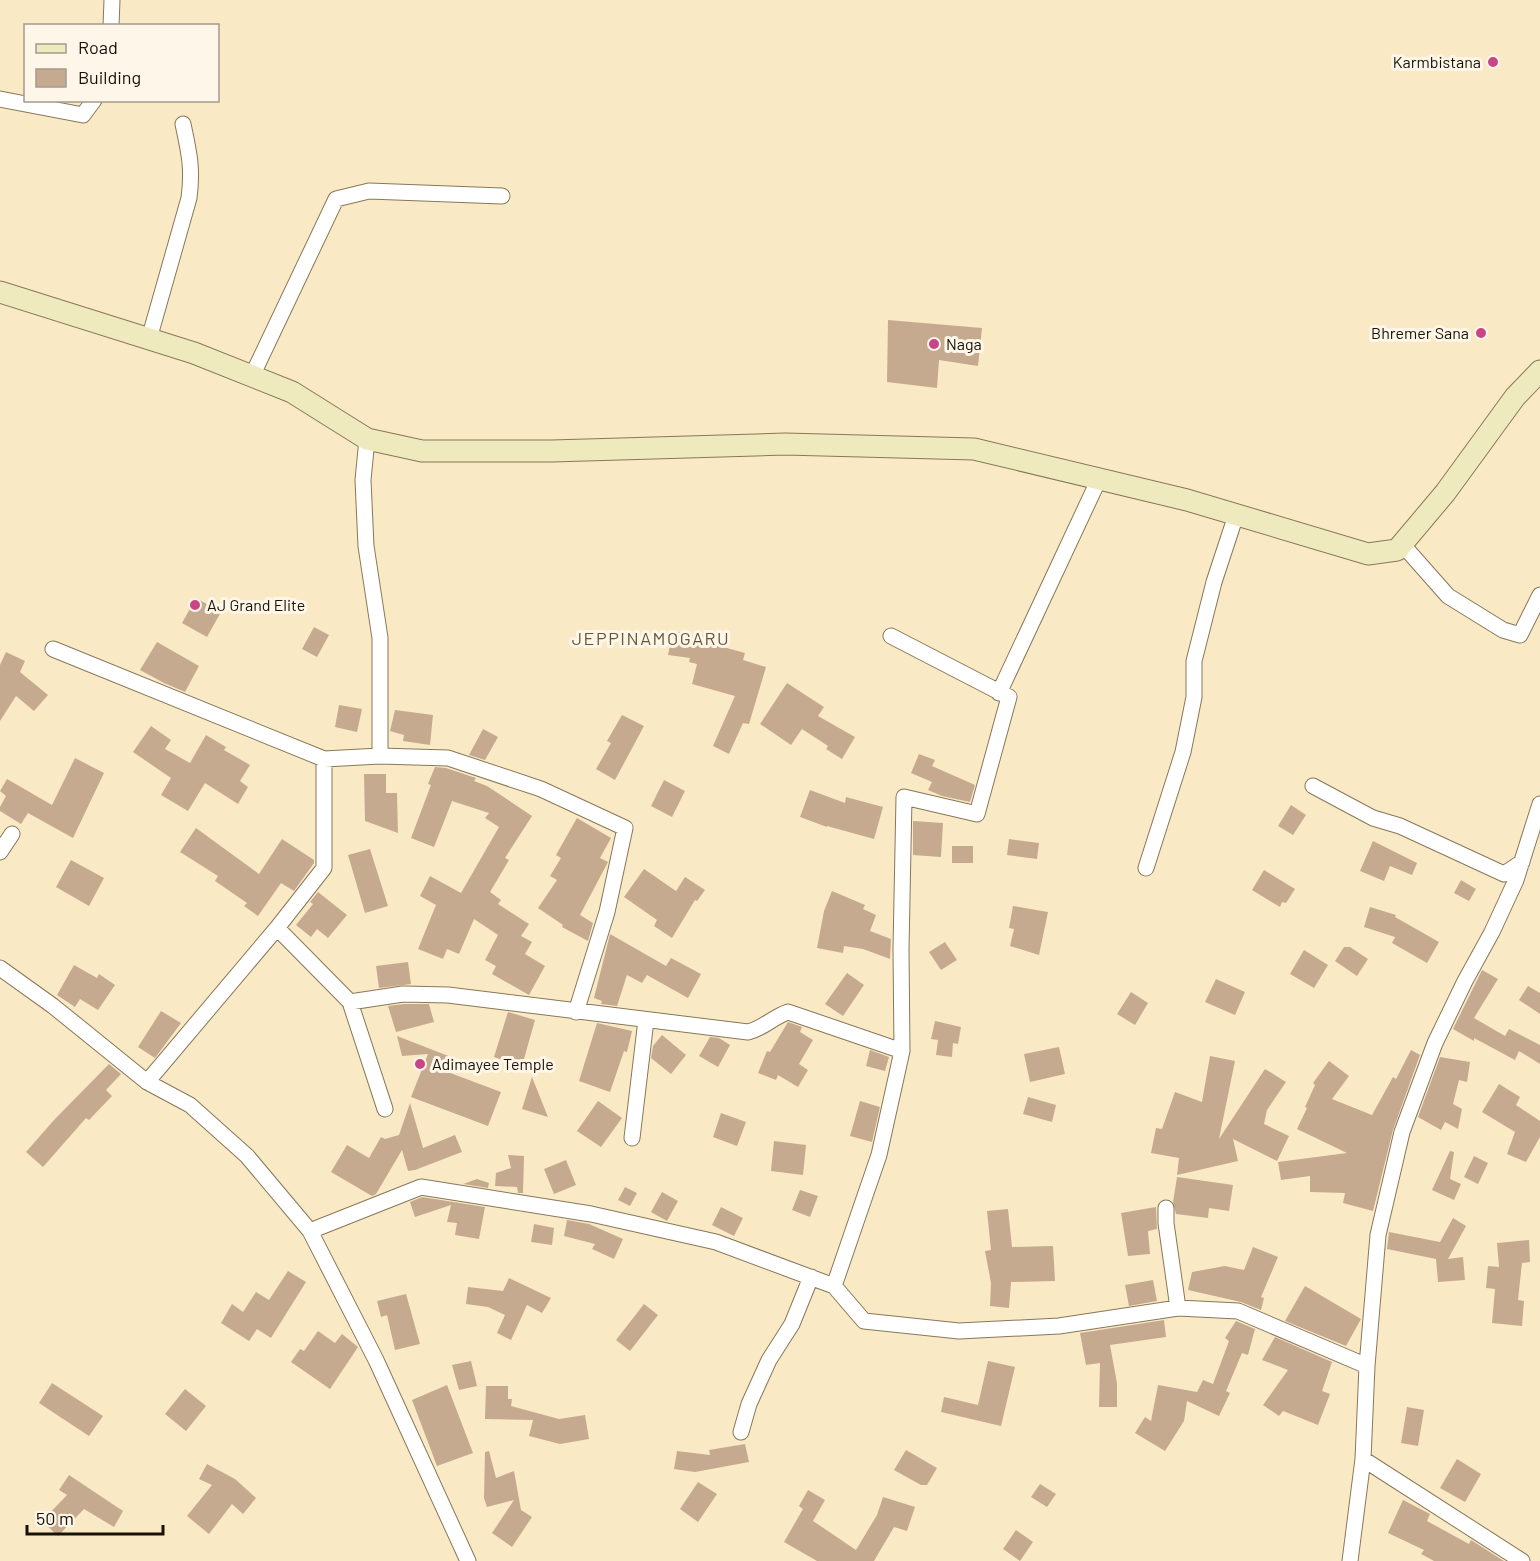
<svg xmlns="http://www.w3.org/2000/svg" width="1540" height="1561" font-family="Barlow,sans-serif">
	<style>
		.building { fill: #c6aa8f }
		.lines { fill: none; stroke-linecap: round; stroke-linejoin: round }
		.street-casing { stroke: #877858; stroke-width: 17 }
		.secondary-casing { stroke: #877858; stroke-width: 23 }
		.street { stroke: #fff; stroke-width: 15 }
		.secondary { stroke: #eeeabe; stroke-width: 21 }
		.poi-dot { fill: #ca4587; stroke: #fef7e9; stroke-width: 2 }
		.labels { text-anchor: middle; stroke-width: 6; stroke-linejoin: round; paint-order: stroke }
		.poi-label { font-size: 16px; fill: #181206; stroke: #fef7e9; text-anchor: start }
		.neighbourhood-label { font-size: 18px; letter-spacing: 1.5px; fill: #655637; stroke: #fef7e9 }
	</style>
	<rect width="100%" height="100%" fill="#fae9c5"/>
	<path class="building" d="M 888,320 L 982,328 L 978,366 L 939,360 L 937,388 L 887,382 Z
		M 196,598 L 221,612 L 207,637 L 182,623 Z
		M 314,627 L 329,635 L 317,657 L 302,649 Z
		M 673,631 L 696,636 L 697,633 L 718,639 L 716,645 L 745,653 L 743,660 L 766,667 L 749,724 L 743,723 L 729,754 L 713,746 L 735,696 L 692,684 L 697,664 L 689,662 L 690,658 L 668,655 Z
		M 157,642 L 199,666 L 185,692 L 164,683 L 140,670 Z
		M 6,652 L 25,661 L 20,672 L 48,695 L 34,711 L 16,696 L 0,721 L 0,665 Z
		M 787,683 L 824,707 L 818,716 L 855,737 L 842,759 L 826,749 L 828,746 L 802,729 L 791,745 L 760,724 Z
		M 339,705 L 362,709 L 357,732 L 335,727 Z
		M 395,710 L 433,715 L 430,745 L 403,741 L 404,735 L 390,731 Z
		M 622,715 L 644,726 L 615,780 L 596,769 L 611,743 L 607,741 Z
		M 151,726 L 171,740 L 165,749 L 190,763 L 206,735 L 226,747 L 224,750 L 250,765 L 240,781 L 248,787 L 238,804 L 205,783 L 188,811 L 161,795 L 171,778 L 133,752 Z
		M 483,729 L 498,737 L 485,760 L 469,755 Z
		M 919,754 L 935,760 L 932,766 L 975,785 L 970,802 L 942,796 L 928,790 L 932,782 L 911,773 Z
		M 75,758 L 104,773 L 73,838 L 28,813 L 21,824 L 0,811 L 0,807 L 6,796 L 0,791 L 7,779 L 52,805 Z
		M 435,767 L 446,768 L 476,778 L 474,781 L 487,786 L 532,816 L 505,858 L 509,860 L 490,892 L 501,900 L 498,904 L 529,924 L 521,936 L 532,942 L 525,954 L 545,966 L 529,995 L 492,974 L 496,966 L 485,960 L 498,935 L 474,919 L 459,954 L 447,949 L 443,959 L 418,949 L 436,905 L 420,896 L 430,876 L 461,893 L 499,827 L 485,818 L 489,813 L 452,801 L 434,847 L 411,838 L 431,785 L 428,784 Z
		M 364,774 L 386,774 L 386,793 L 397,793 L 398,833 L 365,821 Z
		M 664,780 L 685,791 L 672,817 L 651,806 Z
		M 810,790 L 845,803 L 846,797 L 883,807 L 874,839 L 827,826 L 827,827 L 800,817 Z
		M 1291,805 L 1306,815 L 1293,835 L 1278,826 Z
		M 577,818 L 611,838 L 600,858 L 608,862 L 580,915 L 593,923 L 588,941 L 562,927 L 563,925 L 538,908 L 557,880 L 550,876 L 561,858 L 556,855 Z
		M 913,821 L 943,823 L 941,857 L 913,855 Z
		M 196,828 L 259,874 L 282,839 L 314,860 L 314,863 L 294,891 L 281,883 L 258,916 L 244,906 L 247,903 L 215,881 L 218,876 L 180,852 Z
		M 1009,839 L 1039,843 L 1037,859 L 1007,855 Z
		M 1373,841 L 1417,863 L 1412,875 L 1390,866 L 1384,881 L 1360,871 Z
		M 952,846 L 973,846 L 973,863 L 952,863 Z
		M 370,849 L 388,906 L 365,913 L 348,855 Z
		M 71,860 L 104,878 L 89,906 L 56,887 Z
		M 644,869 L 676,891 L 685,877 L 705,890 L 697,901 L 695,900 L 672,938 L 654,926 L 657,920 L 624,897 Z
		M 1264,870 L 1295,889 L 1286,903 L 1282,902 L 1280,907 L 1252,890 Z
		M 1461,880 L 1476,889 L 1469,901 L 1454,893 Z
		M 832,891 L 865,905 L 863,909 L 876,915 L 870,931 L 891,939 L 890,959 L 863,949 L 844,946 L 843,953 L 817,948 L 824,911 Z
		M 318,892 L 347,915 L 328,938 L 317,929 L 311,937 L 296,925 L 313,904 L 310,902 Z
		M 1013,906 L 1048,912 L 1039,955 L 1010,946 L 1014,929 L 1009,928 Z
		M 1370,907 L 1396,915 L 1395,917 L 1439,942 L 1427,963 L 1392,943 L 1395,937 L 1364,927 Z
		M 610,934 L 666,966 L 671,958 L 701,974 L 688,998 L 647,975 L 642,983 L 627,975 L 617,1006 L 601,1004 L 602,1001 L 594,998 Z
		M 945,942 L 957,960 L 941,970 L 929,952 Z
		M 1344,947 L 1350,947 L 1368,959 L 1357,976 L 1335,961 Z
		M 1304,950 L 1328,965 L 1314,988 L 1290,974 Z
		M 408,962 L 411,984 L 379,988 L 376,966 Z
		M 74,965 L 97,978 L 99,974 L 115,985 L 98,1010 L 80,999 L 75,1007 L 57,995 Z
		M 1482,970 L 1498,979 L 1474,1018 L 1505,1036 L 1509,1029 L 1540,1045 L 1540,1064 L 1519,1051 L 1515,1060 L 1474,1038 L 1474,1041 L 1453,1029 Z
		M 847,973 L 864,985 L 843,1016 L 825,1004 Z
		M 1216,979 L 1245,992 L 1235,1015 L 1205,1002 Z
		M 1528,986 L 1540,993 L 1540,1014 L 1519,1000 Z
		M 1131,992 L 1148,1003 L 1135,1025 L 1117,1014 Z
		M 404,1004 L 429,1004 L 434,1022 L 396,1032 L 388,1006 Z
		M 161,1011 L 181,1023 L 155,1058 L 138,1047 Z
		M 508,1012 L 535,1020 L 522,1066 L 494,1057 Z
		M 935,1021 L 961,1027 L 958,1044 L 953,1043 L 952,1057 L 936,1055 L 938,1040 L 931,1039 Z
		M 788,1022 L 802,1027 L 800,1032 L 813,1040 L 799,1064 L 808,1070 L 798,1087 L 778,1075 L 776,1080 L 758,1073 L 767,1051 L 770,1052 Z
		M 597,1023 L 632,1031 L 627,1052 L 624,1051 L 610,1092 L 579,1081 Z
		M 662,1035 L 686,1055 L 671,1074 L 651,1058 L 653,1046 Z
		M 397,1036 L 451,1057 L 445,1071 L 501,1092 L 488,1126 L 411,1097 L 428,1054 L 402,1056 Z
		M 710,1037 L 719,1038 L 730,1045 L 718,1067 L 699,1056 Z
		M 1059,1047 L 1065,1074 L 1030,1082 L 1024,1054 Z
		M 870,1050 L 889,1057 L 885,1071 L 866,1066 Z
		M 1411,1050 L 1420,1055 L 1393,1130 L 1373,1211 L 1343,1203 L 1345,1193 L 1310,1192 L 1310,1176 L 1281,1180 L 1278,1162 L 1347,1153 L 1297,1129 L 1307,1108 L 1305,1107 L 1315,1085 L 1313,1083 L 1329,1061 L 1349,1076 L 1332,1099 L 1372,1115 L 1393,1077 L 1396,1079 Z
		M 1210,1056 L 1235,1061 L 1219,1139 L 1265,1069 L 1286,1082 L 1267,1110 L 1264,1124 L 1289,1136 L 1277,1161 L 1233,1139 L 1238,1161 L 1177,1175 L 1179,1158 L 1151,1153 L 1156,1128 L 1162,1129 L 1175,1092 L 1202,1102 Z
		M 1440,1057 L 1470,1062 L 1467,1082 L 1459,1080 L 1453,1104 L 1462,1109 L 1458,1129 L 1445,1122 L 1441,1130 L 1418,1117 Z
		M 109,1064 L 121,1074 L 106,1090 L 112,1096 L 89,1120 L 86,1118 L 43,1167 L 26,1152 L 54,1120 Z
		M 532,1077 L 548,1117 L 522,1109 Z
		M 1499,1084 L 1520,1097 L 1516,1105 L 1540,1121 L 1540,1137 L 1526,1162 L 1507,1154 L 1515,1132 L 1482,1112 Z
		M 1028,1097 L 1056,1105 L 1052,1122 L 1023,1114 Z
		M 598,1101 L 622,1118 L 601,1147 L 577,1131 Z
		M 860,1101 L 880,1107 L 872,1142 L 850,1136 Z
		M 410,1103 L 423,1148 L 455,1135 L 462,1152 L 415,1170 L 408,1171 L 402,1150 L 376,1194 L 372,1196 L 331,1172 L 347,1145 L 369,1158 L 381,1137 L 385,1139 L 399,1135 Z
		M 721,1113 L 746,1122 L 737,1146 L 713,1137 Z
		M 774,1141 L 806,1145 L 803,1175 L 771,1171 Z
		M 1450,1151 L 1454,1152 L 1450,1179 L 1461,1184 L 1454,1200 L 1432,1190 Z
		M 508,1155 L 524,1156 L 523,1193 L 518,1193 L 517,1187 L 495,1186 L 496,1173 L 511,1168 Z
		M 1474,1156 L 1488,1163 L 1478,1184 L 1464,1177 Z
		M 566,1160 L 576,1185 L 554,1194 L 544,1169 Z
		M 1177,1177 L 1233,1185 L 1229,1211 L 1209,1208 L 1208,1218 L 1176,1214 L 1173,1202 Z
		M 477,1179 L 489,1183 L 488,1188 L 463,1184 Z
		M 625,1187 L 637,1193 L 630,1206 L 618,1200 Z
		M 800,1190 L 818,1196 L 810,1217 L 792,1210 Z
		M 662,1192 L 678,1201 L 667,1221 L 651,1212 Z
		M 422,1197 L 485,1207 L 479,1239 L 455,1235 L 457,1223 L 447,1222 L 451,1205 L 415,1217 L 410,1202 Z
		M 721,1207 L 743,1218 L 734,1236 L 712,1225 Z
		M 1156,1207 L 1157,1229 L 1148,1231 L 1150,1254 L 1128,1256 L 1121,1213 Z
		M 1008,1209 L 1012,1247 L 1053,1246 L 1055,1281 L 1011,1282 L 1009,1308 L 990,1306 L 991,1283 L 985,1251 L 991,1250 L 987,1211 Z
		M 1453,1218 L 1466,1226 L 1448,1259 L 1463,1257 L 1465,1280 L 1438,1282 L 1436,1259 L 1387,1249 L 1389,1232 L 1440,1242 Z
		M 567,1220 L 589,1224 L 623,1239 L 614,1259 L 592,1249 L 595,1244 L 564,1236 Z
		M 534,1224 L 554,1228 L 552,1245 L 531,1242 Z
		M 1529,1240 L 1530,1262 L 1522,1263 L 1518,1300 L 1524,1301 L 1522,1326 L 1492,1323 L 1495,1289 L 1486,1288 L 1488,1266 L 1499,1267 L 1497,1243 Z
		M 1253,1247 L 1278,1257 L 1261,1297 L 1264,1298 L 1261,1310 L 1241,1302 L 1188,1290 L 1192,1272 L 1225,1266 L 1244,1270 Z
		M 288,1271 L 306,1282 L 271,1338 L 257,1329 L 249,1341 L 221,1323 L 232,1304 L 243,1312 L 256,1292 L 269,1300 Z
		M 509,1278 L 551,1298 L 542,1313 L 527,1305 L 511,1340 L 497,1333 L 505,1315 L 488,1307 L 466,1304 L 468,1287 L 503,1291 Z
		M 1153,1280 L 1157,1301 L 1129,1306 L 1125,1285 Z
		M 1305,1286 L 1361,1319 L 1346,1346 L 1285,1321 Z
		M 406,1294 L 420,1344 L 395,1350 L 387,1315 L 381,1317 L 377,1301 Z
		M 644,1304 L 658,1315 L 630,1351 L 616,1340 Z
		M 1164,1320 L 1166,1337 L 1110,1345 L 1117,1383 L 1117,1407 L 1099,1407 L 1100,1363 L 1086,1365 L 1080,1333 Z
		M 1236,1321 L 1255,1329 L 1248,1355 L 1242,1353 L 1226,1391 L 1230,1393 L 1219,1416 L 1187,1401 L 1184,1421 L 1165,1451 L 1135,1433 L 1145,1417 L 1151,1421 L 1158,1385 L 1197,1392 L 1203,1380 L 1213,1384 L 1229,1341 L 1225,1338 Z
		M 318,1331 L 335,1343 L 342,1334 L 358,1347 L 330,1389 L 291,1362 L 300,1349 L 304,1351 Z
		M 1275,1337 L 1332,1362 L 1322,1391 L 1330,1394 L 1318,1425 L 1283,1411 L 1279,1416 L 1263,1405 L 1288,1370 L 1262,1360 Z
		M 471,1361 L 477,1386 L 459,1390 L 452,1365 Z
		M 988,1361 L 1015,1367 L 1001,1426 L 941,1412 L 944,1397 L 978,1405 Z
		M 52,1383 L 103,1416 L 89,1436 L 39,1403 Z
		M 447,1385 L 473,1453 L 437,1466 L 412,1400 Z
		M 486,1386 L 508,1386 L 508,1399 L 512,1399 L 511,1406 L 559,1419 L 585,1415 L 589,1439 L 560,1444 L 529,1436 L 533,1420 L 485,1419 Z
		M 185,1389 L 206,1406 L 186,1431 L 165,1414 Z
		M 1407,1407 L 1424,1410 L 1418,1446 L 1401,1443 Z
		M 745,1444 L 749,1462 L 695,1472 L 674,1469 L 677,1451 L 710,1455 L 709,1450 Z
		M 906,1450 L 937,1468 L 927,1485 L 921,1485 L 894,1470 Z
		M 489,1451 L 496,1478 L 514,1471 L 521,1510 L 532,1517 L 512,1547 L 492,1533 L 514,1500 L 487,1507 L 484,1498 L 485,1452 Z
		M 1457,1459 L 1481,1474 L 1465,1502 L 1440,1488 Z
		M 207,1464 L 235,1479 L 256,1498 L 243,1514 L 232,1504 L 209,1534 L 187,1516 L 212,1485 L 199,1479 Z
		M 69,1475 L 123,1511 L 114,1527 L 84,1509 L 58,1536 L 42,1521 L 67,1495 L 59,1490 Z
		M 698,1482 L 717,1494 L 698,1522 L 680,1509 Z
		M 1040,1484 L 1056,1494 L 1047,1507 L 1031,1497 Z
		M 808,1490 L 825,1500 L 813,1521 L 856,1550 L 877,1515 L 883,1497 L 915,1507 L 907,1531 L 894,1527 L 874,1561 L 817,1561 L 784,1542 L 803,1509 L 799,1506 Z
		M 1403,1500 L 1430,1514 L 1427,1521 L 1469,1544 L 1471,1540 L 1504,1561 L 1434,1561 L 1421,1554 L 1424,1550 L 1388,1533 Z
		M 1016,1530 L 1033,1542 L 1020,1561 L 1003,1549 Z"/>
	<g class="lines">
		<defs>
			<path id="street" d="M 111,26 L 112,0
				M 0,99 L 83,115 L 94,100
				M 149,339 L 189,198 C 193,169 189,152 183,124
				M 252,376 L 336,199 L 369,191 L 502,196
				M 367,439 L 363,480 L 366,546 L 380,638 L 380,756
				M 1402,544 L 1448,596 L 1503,630 L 1520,635 L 1540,595
				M 53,649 L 324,759 L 380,756 L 448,758 L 541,789 L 625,828 L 607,912 L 576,1012
				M 999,693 L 1099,479
				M 1313,786 L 1373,818 L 1400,826 L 1504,874 L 1522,862
				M 0,852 L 12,834
				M 1146,868 L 1183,752 L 1194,697 L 1194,661 L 1214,582 L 1236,515
				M 277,928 L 350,1002 L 385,1109
				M 0,968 L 53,1006 L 147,1082 L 190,1105 L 247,1156 L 310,1231 L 376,1360 L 468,1561
				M 350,1002 L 403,994 L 448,995 L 748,1032 C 764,1028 773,1017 788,1012 L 902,1051
				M 147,1082 L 277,928 L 324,868 L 324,759
				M 632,1138 L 646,1020
				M 1166,1208 L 1166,1223 L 1178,1308
				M 310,1231 L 421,1187 L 591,1214 L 716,1242 L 834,1286 L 864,1321 L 959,1331 L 1059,1326 L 1178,1308 L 1238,1311 L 1367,1366
				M 834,1286 L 879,1155 L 902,1051 L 901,949 L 904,797 L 977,814 L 1009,697 L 891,636
				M 741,1432 L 749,1404 L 769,1360 L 792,1324 L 811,1277
				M 1363,1459 L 1522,1561
				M 1350,1561 L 1363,1459 L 1367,1366 L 1378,1235 L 1402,1132 L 1435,1043 L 1465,981 L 1492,932 L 1516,880 L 1540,804"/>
			<path id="secondary" d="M 0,292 L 194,353 L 292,392 L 367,439 L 422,451 L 552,451 L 785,444 L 974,449 L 1187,500 L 1368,554 L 1397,550 L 1445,493 L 1515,397 L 1540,371"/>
		</defs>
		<use href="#street" class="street-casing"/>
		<use href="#secondary" class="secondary-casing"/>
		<use href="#street" class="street"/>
		<use href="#secondary" class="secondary"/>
	</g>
	<g class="poi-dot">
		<circle cx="1493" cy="62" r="6"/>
		<circle cx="1481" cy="333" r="6"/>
		<circle cx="934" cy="344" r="6"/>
		<circle cx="195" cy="605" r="6"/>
		<circle cx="420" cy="1064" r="6"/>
	</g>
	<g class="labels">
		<g class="poi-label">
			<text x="1481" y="68" text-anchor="end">Karmbistana</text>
			<text x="1469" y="339" text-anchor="end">Bhremer Sana</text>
			<text x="946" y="350">Naga</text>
			<text x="207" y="611">AJ Grand Elite</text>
			<text x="432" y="1070">Adimayee Temple</text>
		</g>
		<g class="neighbourhood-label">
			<text x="651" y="645">JEPPINAMOGARU</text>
		</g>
	</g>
	<rect x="24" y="24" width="195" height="78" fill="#fef7e9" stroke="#a29b8e" stroke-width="1.5"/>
	<rect x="36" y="44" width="30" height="9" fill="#eeeabe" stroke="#a29b8e" stroke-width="1.5"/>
	<text x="78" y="54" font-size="18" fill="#181206">Road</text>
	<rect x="36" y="69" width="30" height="18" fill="#c6aa8f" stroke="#a29b8e" stroke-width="1.5"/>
	<text x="78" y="84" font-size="18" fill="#181206">Building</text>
	<path d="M27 1525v9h136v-9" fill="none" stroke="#181206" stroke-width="3"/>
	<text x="36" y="1525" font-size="18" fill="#181206" stroke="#fef7e9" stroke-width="4.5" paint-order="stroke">50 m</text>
</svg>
